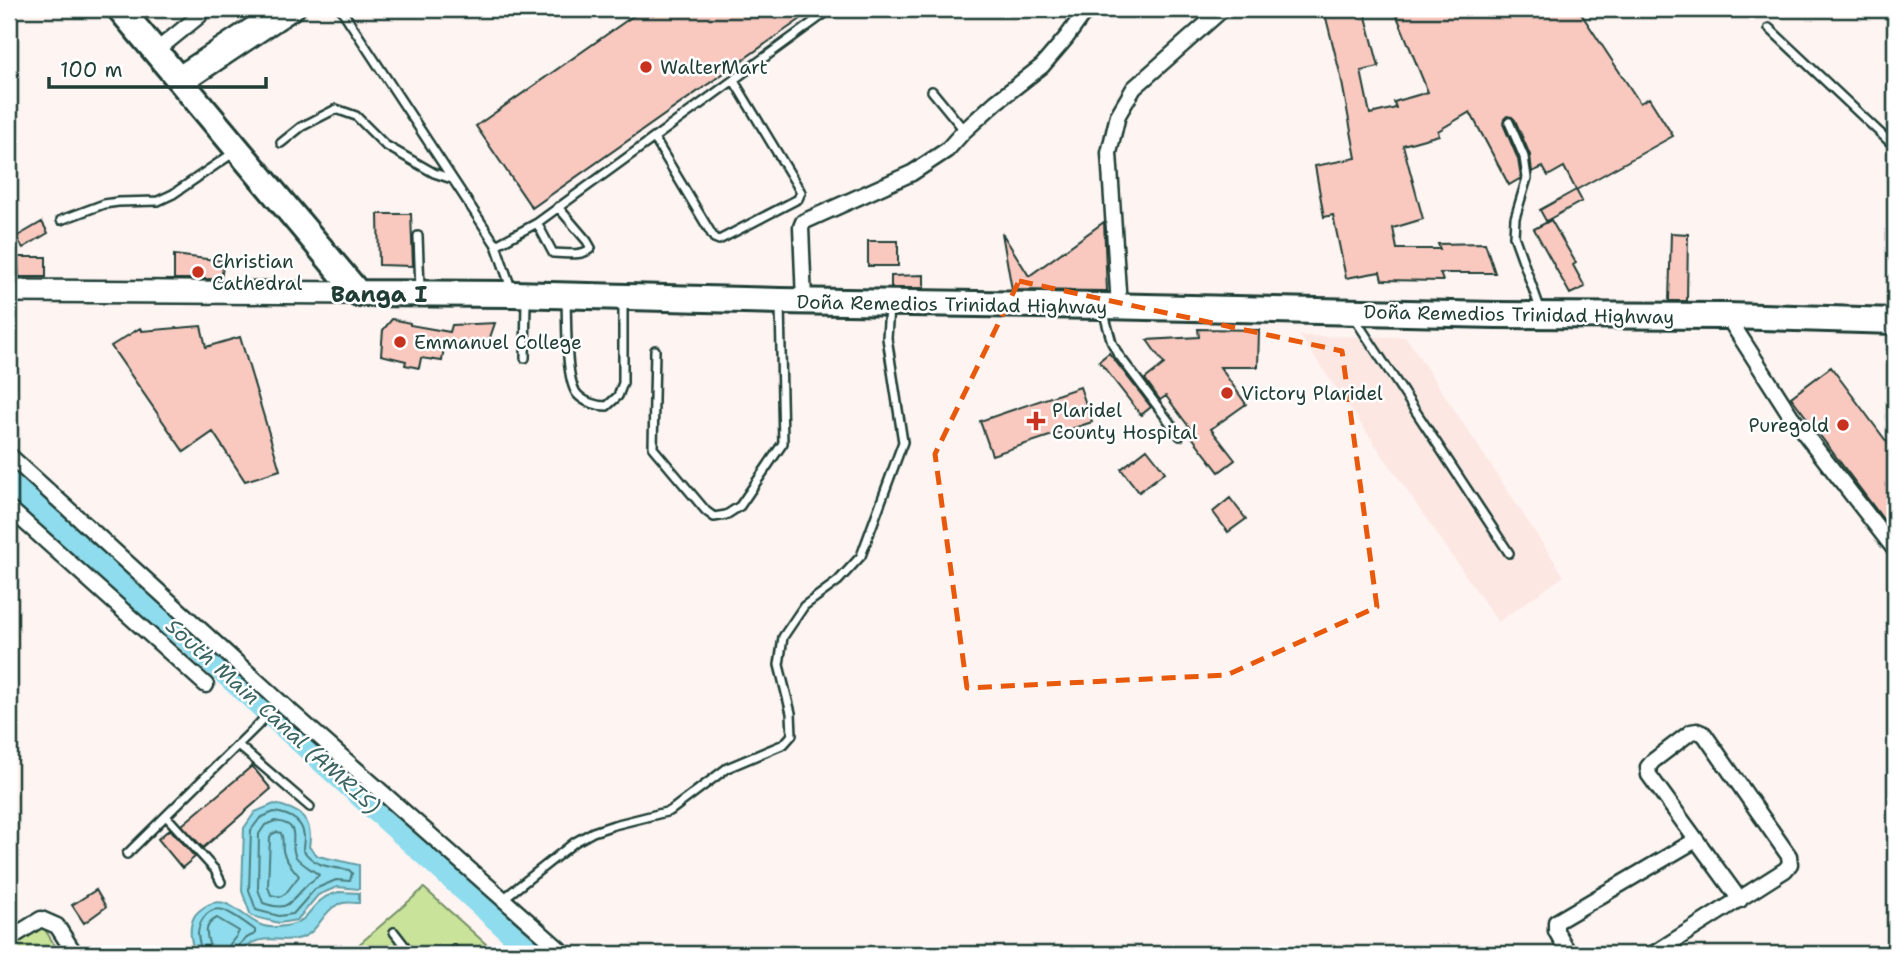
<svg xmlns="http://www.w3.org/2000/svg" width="1904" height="963" font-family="'Shantell Sans',sans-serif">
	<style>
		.built { fill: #fce7e3 }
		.green { fill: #c9e39a; stroke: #749067; stroke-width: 2 }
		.water { fill: #8edced; stroke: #629ca3; stroke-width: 2 }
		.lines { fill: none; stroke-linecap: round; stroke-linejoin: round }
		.shore { stroke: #4b7d7e; stroke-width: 2 }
		.river { stroke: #8edced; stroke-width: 26 }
		.building { fill: #f9c9c0; stroke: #1f3d34; stroke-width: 2 }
		.lane-casing { stroke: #1f3d34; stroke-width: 12 }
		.street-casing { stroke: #1f3d34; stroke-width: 19 }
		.primary-casing { stroke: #1f3d34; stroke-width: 26 }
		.highway-casing { stroke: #1f3d34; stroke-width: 30 }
		.lane { stroke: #fff; stroke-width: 7 }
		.street { stroke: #fff; stroke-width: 14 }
		.primary { stroke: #fff; stroke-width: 21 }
		.highway { stroke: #fff; stroke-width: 24 }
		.marked { fill: none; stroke: #e8590c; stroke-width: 5; stroke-dasharray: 14 9; stroke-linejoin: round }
		.poi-dot { fill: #c8321e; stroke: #fff; stroke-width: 2.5 }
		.labels { text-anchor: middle; stroke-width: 5; stroke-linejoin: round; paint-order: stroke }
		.poi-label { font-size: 19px; fill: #1f3d34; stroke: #fff; text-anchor: start }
		.street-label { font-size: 19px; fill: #1f3d34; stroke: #fff }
		.water-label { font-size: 21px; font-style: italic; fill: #3b6562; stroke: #fff }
		.quarter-label { font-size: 23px; font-weight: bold; fill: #1f3d34; stroke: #fff }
	</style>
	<rect width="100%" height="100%" fill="#fef4f2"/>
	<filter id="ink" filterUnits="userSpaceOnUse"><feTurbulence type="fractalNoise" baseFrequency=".0143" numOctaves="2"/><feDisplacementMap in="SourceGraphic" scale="14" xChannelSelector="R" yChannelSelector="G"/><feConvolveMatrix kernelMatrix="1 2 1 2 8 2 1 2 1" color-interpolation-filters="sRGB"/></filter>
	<g filter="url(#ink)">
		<path class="built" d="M 1300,336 L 1406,337 L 1564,576 L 1498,622 Z"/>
		<path class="green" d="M 424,888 L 497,954 L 348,954 Z
			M 39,927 L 44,928 L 60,954 L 9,954 L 9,945 Z"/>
		<path class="water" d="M 274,804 C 300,809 314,819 309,847 L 318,856 L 359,865 L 359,889 L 337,887 L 318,895 L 297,920 L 279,923 L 251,916 L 242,891 L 244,828 L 255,812 Z
			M 339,892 L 359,893 L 359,903 C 354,903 348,902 343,903 C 323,907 320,932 301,938 C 285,943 266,935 252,943 C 247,946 243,951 239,954 L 196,954 C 191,944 188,929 194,917 C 196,913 201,909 206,906 C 228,892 244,921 264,926 C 270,928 279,927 285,926 C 310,922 306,910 324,898 C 328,895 334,894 339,892 Z"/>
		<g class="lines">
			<path class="shore" d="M 274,812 C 289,814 303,820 304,837 C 304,841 303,845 303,850 C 315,867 330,867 349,870 L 352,873 L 350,881 L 336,880 L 315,889 L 293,914 L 279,916 L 256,910 L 249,890 L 251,830 L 260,818 Z
				M 275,821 C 305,825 287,841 296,857 C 302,865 312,869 319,875 C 315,880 310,881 306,886 C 289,903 289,912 263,903 L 258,889 L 259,834 L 265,825 Z
				M 277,832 L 281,833 C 284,840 282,843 283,851 C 285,861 293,868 299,876 L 286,893 L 280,897 L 271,895 L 268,887 L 270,837 L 272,834 Z
				M 202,954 C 201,947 198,940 198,933 C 199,920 209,906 223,910 C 234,914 247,924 255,930 L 255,934 C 246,937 236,945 235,954
				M 211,954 C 210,940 199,927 217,918 L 239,931 C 236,940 227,943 226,954"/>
			<path class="river" d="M 9,478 L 108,573 L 188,638 L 537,954"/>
		</g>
		<path class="building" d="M 643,9 L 815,9 L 532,208 L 476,126 Z
			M 1343,9 L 1364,9 L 1379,67 L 1361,71 L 1370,114 L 1396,108 L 1394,102 L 1428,92 L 1394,9 L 1578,9 L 1640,103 L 1649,98 L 1673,136 L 1576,190 L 1564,167 L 1548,176 L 1543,167 L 1532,172 L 1530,155 L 1515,120 L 1512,117 L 1507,116 L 1504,119 L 1503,124 L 1518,159 L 1521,178 L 1509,185 L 1470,112 L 1438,131 L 1439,135 L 1403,145 L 1423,219 L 1393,228 L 1397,249 L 1440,249 L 1438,244 L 1485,243 L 1495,273 L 1440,273 L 1443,281 L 1382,280 L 1380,272 L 1346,278 L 1333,215 L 1324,217 L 1315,166 L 1356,158 L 1341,77 L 1325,14 Z
			M 1576,190 L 1582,201 L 1546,221 L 1540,210 Z
			M 378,214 L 411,214 L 413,266 L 379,265 Z
			M 1551,220 L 1576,263 L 1573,265 L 1585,287 L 1570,294 L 1534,229 Z
			M 42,222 L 48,233 L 23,248 L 16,237 Z
			M 1104,222 L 1107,291 L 1012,290 L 1002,233 L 1029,276 Z
			M 1671,233 L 1688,234 L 1687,301 L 1669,301 Z
			M 868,241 L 898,241 L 898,266 L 868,266 Z
			M 174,255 L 224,261 L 221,279 L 174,279 Z
			M 18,257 L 46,257 L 46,277 L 19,277 Z
			M 924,275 L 924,288 L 891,288 L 891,276 Z
			M 392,319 L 410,323 L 410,325 L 450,332 L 452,325 L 495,323 L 487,346 L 444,347 L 442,361 L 421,358 L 419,368 L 405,365 L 406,361 L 381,355 L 383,330 Z
			M 201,326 L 206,347 L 240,337 L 280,470 L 245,481 L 213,432 L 184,452 L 111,346 L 140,328 L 142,331 Z
			M 1198,329 L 1259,330 L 1258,367 L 1220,367 L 1246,404 L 1211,429 L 1235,460 L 1219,472 L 1192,437 L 1195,435 L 1166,396 L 1160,400 L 1145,379 L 1164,364 L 1147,340 L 1199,337 Z
			M 1109,353 L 1151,407 L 1141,415 L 1099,361 Z
			M 1831,367 L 1895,453 L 1895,535 L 1791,397 Z
			M 1080,387 L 1092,422 L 992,455 L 980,421 Z
			M 1147,449 L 1165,472 L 1139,492 L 1121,469 Z
			M 1230,498 L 1246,519 L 1228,532 L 1213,512 Z
			M 252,766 L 271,789 L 203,848 L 182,825 Z
			M 170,829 L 195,857 L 182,868 L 158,839 Z
			M 96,890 L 106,907 L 84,923 L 72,905 Z"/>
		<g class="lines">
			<defs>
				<path id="lane" d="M 341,9 L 496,245 L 511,288
					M 1769,28 L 1895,147
					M 932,91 L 964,130
					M 1509,122 L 1524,157 L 1527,178 L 1515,218 L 1514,236 L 1541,311
					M 654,138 L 714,238 L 719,240 L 798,199 L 801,192 L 734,81
					M 281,143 L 301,127 L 336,109 L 356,116 L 385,145 L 434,173 L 452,179
					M 61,220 L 104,204 L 118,202 L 158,201 L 173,194 L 236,151
					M 537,223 L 553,253 C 566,253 582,257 591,248 L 587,241 L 558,207
					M 418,236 L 420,289
					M 496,245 L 537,223 L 831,9
					M 566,300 C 567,320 565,379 577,394 C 584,402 596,406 607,406 L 618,396 L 623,383 L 623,301
					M 1103,310 L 1112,343 L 1118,354 L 1180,436
					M 1353,316 L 1509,553
					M 655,350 L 653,448 L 706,511 L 714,517 L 726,515 L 740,506 L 783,443 L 780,305
					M 525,358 L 526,300
					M 238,745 L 310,807
					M 166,816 L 215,870 L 221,882
					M 127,854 L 257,726 L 279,702
					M 503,899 L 575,842 L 593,832 L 614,825 L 670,811 L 727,768 L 784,744 L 792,735 L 791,713 L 779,665 L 783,637 L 804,606 L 838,581 L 861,556 L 903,442 L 887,338 L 889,306
					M 394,932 L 411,954
					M 451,954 L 454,950"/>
				<path id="street" d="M 156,51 L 199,16 L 202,9
					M 176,75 L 276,9
					M 184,85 L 298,9
					M 804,301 L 801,227 L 803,222 L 912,173 L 947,150 L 964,131 L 996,102 L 1042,66 L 1066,38 L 1087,9
					M 1119,306 L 1109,153 L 1118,115 L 1134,88 L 1223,9
					M 1727,316 L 1791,416 L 1895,550
					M 9,455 L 280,702 L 565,954
					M 9,508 L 206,685
					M 9,939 L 41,919 L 57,926 L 75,954
					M 1569,954 L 1556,931 L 1556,922 L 1696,840
					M 1653,954 L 1785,870 L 1790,864 L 1789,856 L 1704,734 L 1697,731 L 1691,732 L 1653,761 L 1648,767 L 1649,775 L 1740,900"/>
				<path id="primary" d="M 9,291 L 358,293"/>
				<path id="highway" d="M 120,9 L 358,293 L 512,294 L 780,301 L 1102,306 L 1496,315 L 1727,316 L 1895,321"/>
			</defs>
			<use href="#lane" class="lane-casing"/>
			<use href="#street" class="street-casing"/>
			<use href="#primary" class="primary-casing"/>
			<use href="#highway" class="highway-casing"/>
			<use href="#lane" class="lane"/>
			<use href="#street" class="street"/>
			<use href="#primary" class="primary"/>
			<use href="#highway" class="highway"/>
		</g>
	</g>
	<path class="marked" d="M 1019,281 L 1342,351 L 1377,607 L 1227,675 L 967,688 L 935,454 Z"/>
	<g class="poi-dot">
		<circle cx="646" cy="67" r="7"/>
		<circle cx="198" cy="272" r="7"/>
		<circle cx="400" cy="342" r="7"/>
		<circle cx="1227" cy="393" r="7"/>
		<path d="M1032.5 410.5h7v7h7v7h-7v7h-7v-7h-7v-7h7z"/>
		<circle cx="1843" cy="425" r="7"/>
	</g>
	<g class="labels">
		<g class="poi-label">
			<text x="660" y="74">WalterMart</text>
			<text x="212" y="268">Christian<tspan x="212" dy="22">Cathedral</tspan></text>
			<text x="414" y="349">Emmanuel College</text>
			<text x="1241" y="400">Victory Plaridel</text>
			<text x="1052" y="417">Plaridel<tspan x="1052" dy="22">County Hospital</tspan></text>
			<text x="1829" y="432" text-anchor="end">Puregold</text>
		</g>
		<g class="street-label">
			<text transform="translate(952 304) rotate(1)" y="7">Doña Remedios Trinidad Highway</text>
			<text transform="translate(1519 314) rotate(1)" y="7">Doña Remedios Trinidad Highway</text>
		</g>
		<g class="water-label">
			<text transform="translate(273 716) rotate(42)" y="7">South Main Canal (AMRIS)</text>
		</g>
		<g class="quarter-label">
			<text x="379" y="302">Banga I</text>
		</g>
	</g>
	<rect width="1904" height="963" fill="none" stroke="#fff" stroke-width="35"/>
	<rect x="18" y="18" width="1869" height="928" fill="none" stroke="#1f3d34" stroke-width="2.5" filter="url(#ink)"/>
	<path d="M49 77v10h217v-10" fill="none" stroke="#1f3d34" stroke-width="3.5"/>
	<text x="60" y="77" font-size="21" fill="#1f3d34" stroke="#ffffff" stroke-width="5" paint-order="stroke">100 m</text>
</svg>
